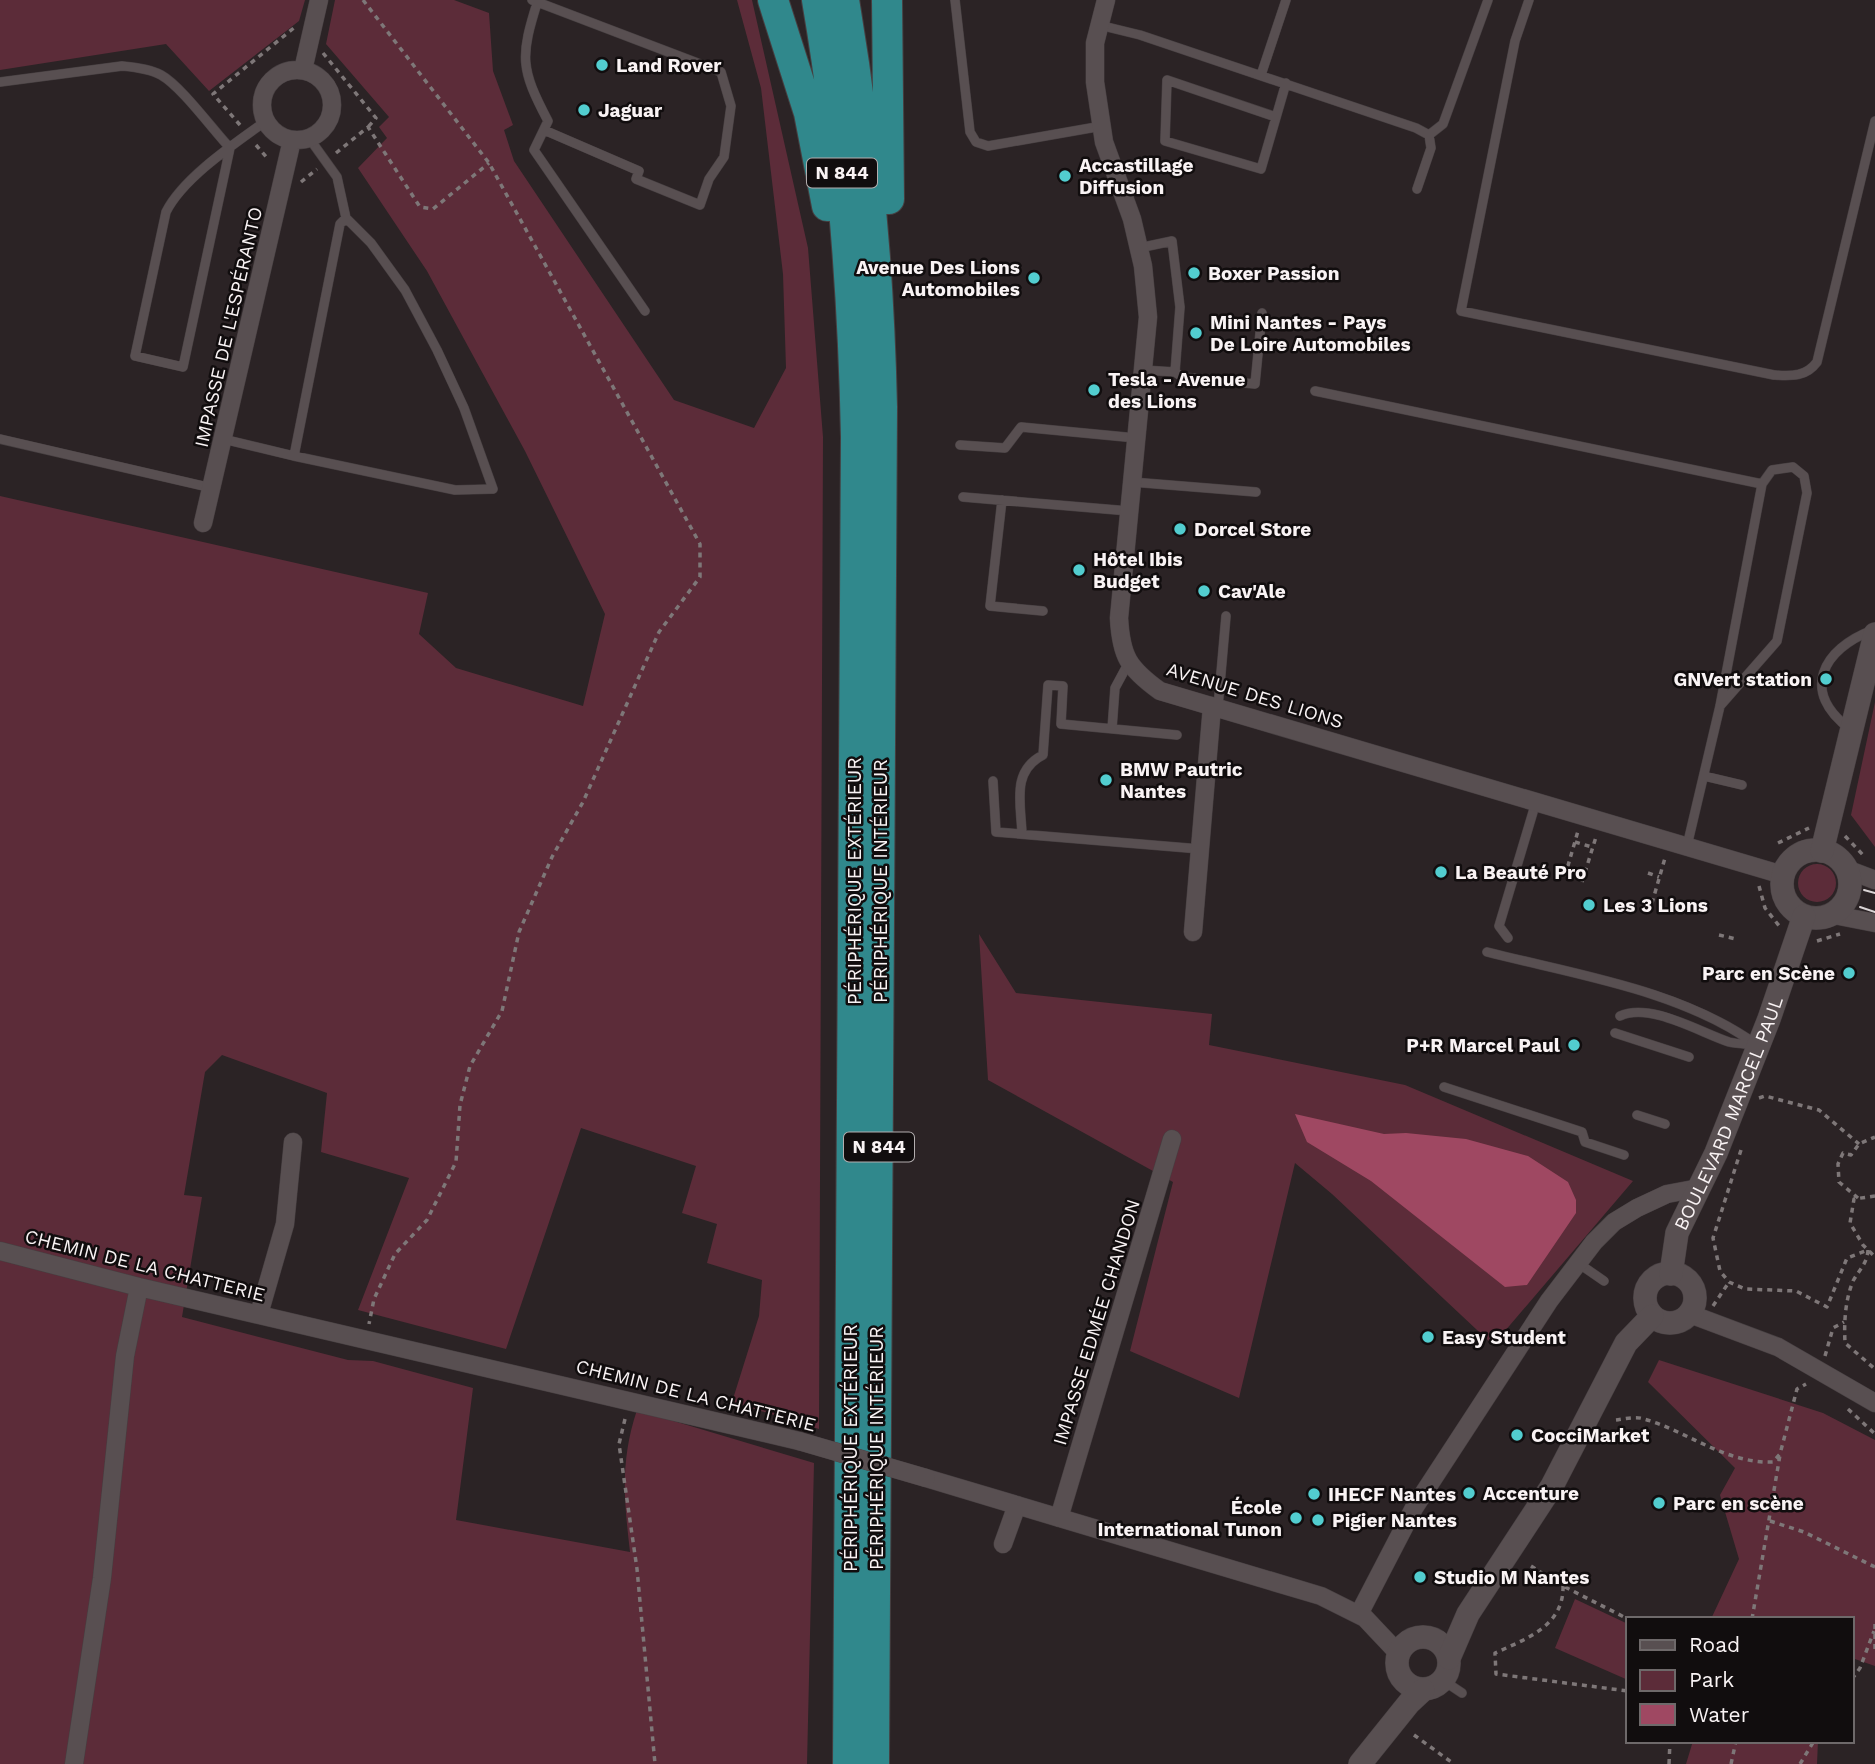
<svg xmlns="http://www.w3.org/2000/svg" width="1875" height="1764" font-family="'Work Sans',sans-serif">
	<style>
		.green { fill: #5c2c39 }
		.water { fill: #9f4862 }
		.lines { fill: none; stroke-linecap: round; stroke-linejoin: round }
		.service-casing { stroke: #463f41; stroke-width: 10 }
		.minor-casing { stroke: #463f41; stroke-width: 19 }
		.tertiary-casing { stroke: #463f41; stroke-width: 24 }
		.trunk-casing { stroke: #463f41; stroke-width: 32 }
		.path { stroke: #7e7778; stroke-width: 3.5; stroke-dasharray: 5 5; stroke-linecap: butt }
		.service { stroke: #584f51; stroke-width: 9 }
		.minor { stroke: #584f51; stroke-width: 18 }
		.tertiary { stroke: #584f51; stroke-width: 23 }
		.trunk { stroke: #30888c; stroke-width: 30 }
		.tram { stroke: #dad4d5; stroke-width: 2 }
		.minor-bridge-casing { stroke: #463f41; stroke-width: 19; stroke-linecap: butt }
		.minor-bridge { stroke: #584f51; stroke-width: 18 }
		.poi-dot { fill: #52cdcf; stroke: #110d0e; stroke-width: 2.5 }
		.labels { text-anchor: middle; stroke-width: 5; stroke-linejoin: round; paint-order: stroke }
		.shield { fill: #110d0e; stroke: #b3aeaf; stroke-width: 2 }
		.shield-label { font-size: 18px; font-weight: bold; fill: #f9f3f4 }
		.poi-label { font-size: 19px; font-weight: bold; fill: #f9f3f4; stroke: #110d0e; text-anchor: start }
		.street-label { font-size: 19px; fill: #f9f3f4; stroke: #110d0e }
	</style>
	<rect width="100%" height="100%" fill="#2b2325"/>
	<path class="green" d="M 0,0 L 305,0 L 299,21 L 209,91 L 166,44 L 0,70 Z
		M 335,0 L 454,0 L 489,13 L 493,71 L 513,125 L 504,130 L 514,161 L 674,400 L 754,428 L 786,368 L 783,274 L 761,88 L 737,0 L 752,0 L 808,248 L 823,437 L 819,1429 L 732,1402 L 759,1316 L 762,1280 L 707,1263 L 717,1224 L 682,1213 L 696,1166 L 581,1128 L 506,1349 L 358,1310 L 409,1178 L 321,1152 L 327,1093 L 222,1055 L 205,1072 L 184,1195 L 202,1197 L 182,1317 L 348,1360 L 373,1361 L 473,1388 L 456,1520 L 630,1552 C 624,1500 620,1461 637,1410 L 814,1463 L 807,1764 L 0,1764 L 0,496 L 428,593 L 419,634 L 456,668 L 583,706 L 605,614 L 525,451 L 427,271 L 358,168 L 387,138 L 379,127 L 389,117 L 326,44 Z
		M 1875,702 L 1875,847 L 1851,815 Z
		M1798 883a19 19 0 1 1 38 0a19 19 0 1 1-38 0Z
		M 979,934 L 1016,993 L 1212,1014 L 1209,1045 L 1405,1085 L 1633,1181 L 1493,1345 L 1332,1194 L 1295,1163 L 1239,1398 L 1130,1351 L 1173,1182 L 988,1080 Z
		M 1659,1360 L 1823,1413 L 1875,1440 L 1875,1666 L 1852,1658 L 1852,1619 L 1711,1619 L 1739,1559 L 1720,1495 L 1735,1468 L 1648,1382 Z
		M 1575,1599 L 1628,1624 L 1628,1680 L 1555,1648 Z
		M 1693,1741 L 1818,1741 L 1817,1764 L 1686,1764 Z"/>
	<path class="water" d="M 1295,1114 L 1384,1134 L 1406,1133 L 1466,1139 L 1528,1156 L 1568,1182 L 1576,1200 L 1576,1213 L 1527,1285 L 1505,1287 L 1371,1181 L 1307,1142 Z"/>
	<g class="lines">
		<defs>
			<path id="service" d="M 532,0 L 721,72 L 731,106 L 724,157 L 709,179 L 700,205 L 636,179 L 639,171 L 544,130
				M 538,0 C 520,57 520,68 548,121 L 534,150 L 645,311
				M 955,0 L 970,132 L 976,142 L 988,146 L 1102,126
				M 1529,0 L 1515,41 L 1461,311 L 1774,375 C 1792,376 1806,377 1817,362 L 1875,121
				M 1099,25 L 1140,35 L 1416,128 L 1429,135 L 1431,148 L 1417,189
				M 1261,75 L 1286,0
				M 0,82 L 122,66 C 134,67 150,69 161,75 C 181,86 213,130 230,148 L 183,367 L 135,356 L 166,212 C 183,178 234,144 266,121
				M 1276,117 L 1167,80 L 1165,141 L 1261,169 L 1286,83
				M 1429,135 L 1443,124 L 1488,0
				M 309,138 L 337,177 L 346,218 L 371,243 L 405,290 L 437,350 L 464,408 L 493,489 L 455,490 L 294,456 L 340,224 L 346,218
				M 1139,248 L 1172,241 L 1180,307 L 1175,372
				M 1143,370 L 1175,372 L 1182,377 L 1255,384 L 1262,313
				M 1315,391 L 1762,484
				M 0,439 L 212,488
				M 223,439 L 294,456
				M 960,445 L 1005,448 L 1021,427 L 1136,438
				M 1132,482 L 1256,492
				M 963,497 L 1129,511
				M 1002,500 L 990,606 L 1043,611
				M 1218,707 L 1226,616
				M 1112,729 L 1115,688 L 1129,662
				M 1850,729 C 1800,692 1822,649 1873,630
				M 1704,776 L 1742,785
				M 993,781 L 996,832 L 1200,849
				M 1022,834 C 1021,804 1011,771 1043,755 L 1048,685 L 1063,686 L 1061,724 L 1177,735
				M 1687,846 L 1720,706 L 1762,484 L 1772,470 L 1793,467 L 1804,476 L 1807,493 L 1777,641 L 1720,706
				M 1508,938 L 1499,926 L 1536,802
				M 1487,952 C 1577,975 1681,990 1757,1045
				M 1620,1016 C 1650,1002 1699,1032 1729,1042 C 1737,1044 1747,1044 1756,1045
				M 1615,1033 L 1689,1057
				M 1444,1087 L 1582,1132 L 1585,1142 L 1624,1155
				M 1637,1115 L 1665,1124
				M 1578,1263 L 1604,1281
				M 1444,1681 L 1462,1693"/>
			<path id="minor" d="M 1106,0 L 1095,43 L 1095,82 L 1104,142 L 1132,219 L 1143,266 L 1148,317 L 1119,618 C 1121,656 1128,668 1160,691 L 1783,875
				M 303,70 L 319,0
				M262 105a35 35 0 1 1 70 0a35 35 0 1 1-70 0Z
				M 203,523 L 292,140
				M 1846,869 L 1875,880
				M 1829,914 L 1875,923
				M 1193,932 L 1212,706
				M 0,1251 L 139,1287 L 799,1441
				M 259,1314 L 285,1224 L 293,1142
				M 1690,1314 L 1778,1347 L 1875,1403
				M 926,1478 L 1321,1596 L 1365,1618 L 1398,1653
				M 1059,1518 L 1172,1139
				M 1003,1544 L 1017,1505
				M 1359,1614 L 1414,1508 L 1549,1301 L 1594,1242 L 1614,1222 L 1637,1208 L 1667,1194 L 1699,1188
				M 74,1764 L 102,1578 L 125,1356 L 139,1287"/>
			<g id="tertiary">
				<circle cx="1816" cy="884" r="34"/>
				<path d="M 1822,851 L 1875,634"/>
				<circle cx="1670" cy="1298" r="25"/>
				<path id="s1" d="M 1671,1274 L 1677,1233 L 1716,1153 L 1769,1019 L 1804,916"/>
				<circle cx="1423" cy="1663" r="26"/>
				<path d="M 1449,1658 L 1468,1614 L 1552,1486 L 1626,1343 L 1652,1316"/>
				<path d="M 1360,1764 L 1409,1703 L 1423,1690"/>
			</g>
			<path id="trunk" d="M 773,0 L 809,113 L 827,206
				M 817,0 C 842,145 853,289 856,437 L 848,1764
				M 844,0 C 867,135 879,270 882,407 L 874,1764
				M 887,0 L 889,199"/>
		</defs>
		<use href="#service" class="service-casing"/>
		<use href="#minor" class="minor-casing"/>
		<use href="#tertiary" class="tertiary-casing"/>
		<use href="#trunk" class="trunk-casing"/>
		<path class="path" d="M 363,0 L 489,163 L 700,544 L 700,577 L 659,632 L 583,802 L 552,857 L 519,932 L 502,1011 L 470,1066 L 460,1105 L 456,1162 L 427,1220 L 395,1254 L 374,1299 L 369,1324
			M 323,53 L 376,118 L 368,127
			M 240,125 L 213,94 L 295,27
			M 256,145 L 269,160
			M 336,153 L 368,127 L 420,207 L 433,209 L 489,163
			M 301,182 L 317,169
			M 1845,836 L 1865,857
			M 1575,842 L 1592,847
			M 1778,843 L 1809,828
			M 1648,873 L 1659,877
			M 1565,876 L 1578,831
			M 1582,882 L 1596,837
			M 1759,886 L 1765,908 L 1780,927
			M 1652,903 L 1665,858
			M 1719,935 L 1736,939
			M 1817,941 L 1840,934
			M 1759,1098 L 1765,1096 L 1819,1110 L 1859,1144
			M 1741,1150 L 1713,1238 L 1720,1271 L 1729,1282 L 1745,1289 L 1796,1291 L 1827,1307 L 1847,1258 L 1868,1250
			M 1875,1196 L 1854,1199 L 1850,1223 L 1863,1245 L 1875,1257
			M 1858,1198 L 1839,1182 L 1838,1164 L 1843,1153 L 1851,1155 L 1859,1144 L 1875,1137
			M 1868,1250 C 1867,1264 1859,1270 1853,1281 C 1845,1301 1844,1322 1845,1343 L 1875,1369
			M 1713,1306 L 1729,1282
			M 1825,1356 L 1833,1328 L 1844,1322
			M 1848,1409 L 1875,1434
			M 625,1419 L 619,1444 L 637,1569 L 655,1764
			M 1616,1420 C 1625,1419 1636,1416 1644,1419 C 1687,1431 1726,1464 1773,1462 L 1780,1454 L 1797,1389 L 1806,1384
			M 1770,1521 L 1804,1532 L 1875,1567
			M 1531,1566 L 1559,1584 L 1628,1619
			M 1563,1586 C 1564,1626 1526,1639 1495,1653 L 1496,1674 L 1628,1691
			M 1752,1619 L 1780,1455
			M 1875,1624 L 1875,1654
			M 1852,1679 L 1860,1668 L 1874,1631
			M 1414,1735 L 1454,1764
			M 1669,1764 L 1670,1741
			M 1731,1764 L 1736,1741
			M 1800,1764 L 1814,1741"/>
		<use href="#service" class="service"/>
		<use href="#minor" class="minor"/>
		<use href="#tertiary" class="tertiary"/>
		<use href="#trunk" class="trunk"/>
		<path class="tram" d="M 1864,890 L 1875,893
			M 1860,907 L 1875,912"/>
		<defs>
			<path id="minor-bridge" d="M 799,1441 L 926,1478"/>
		</defs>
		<use href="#minor-bridge" class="minor-bridge-casing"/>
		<use href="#minor-bridge" class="minor-bridge"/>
	</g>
	<g class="poi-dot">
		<circle cx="602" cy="65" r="7"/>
		<circle cx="584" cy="110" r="7"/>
		<circle cx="1065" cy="176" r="7"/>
		<circle cx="1194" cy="273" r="7"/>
		<circle cx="1034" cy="278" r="7"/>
		<circle cx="1196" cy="333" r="7"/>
		<circle cx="1094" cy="390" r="7"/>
		<circle cx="1180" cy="529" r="7"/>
		<circle cx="1079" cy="570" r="7"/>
		<circle cx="1204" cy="591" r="7"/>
		<circle cx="1826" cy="679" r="7"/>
		<circle cx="1106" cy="780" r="7"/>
		<circle cx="1441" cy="872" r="7"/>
		<circle cx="1589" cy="905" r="7"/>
		<circle cx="1849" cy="973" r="7"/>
		<circle cx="1574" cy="1045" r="7"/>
		<circle cx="1428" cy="1337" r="7"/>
		<circle cx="1517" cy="1435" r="7"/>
		<circle cx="1469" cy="1493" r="7"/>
		<circle cx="1314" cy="1494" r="7"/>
		<circle cx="1659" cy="1503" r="7"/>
		<circle cx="1296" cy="1518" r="7"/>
		<circle cx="1318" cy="1520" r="7"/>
		<circle cx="1420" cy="1577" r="7"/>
	</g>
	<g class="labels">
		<g class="shield">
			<rect x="807" y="158.5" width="70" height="29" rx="5"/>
			<rect x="844" y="1132.5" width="70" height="29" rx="5"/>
		</g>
		<g class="shield-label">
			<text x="842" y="179">N 844</text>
			<text x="879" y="1153">N 844</text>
		</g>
		<g class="poi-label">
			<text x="616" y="72">Land Rover</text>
			<text x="598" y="117">Jaguar</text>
			<text x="1079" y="172">Accastillage<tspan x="1079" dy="22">Diffusion</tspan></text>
			<text x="1020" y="274" text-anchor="end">Avenue Des Lions<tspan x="1020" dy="22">Automobiles</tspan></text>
			<text x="1208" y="280">Boxer Passion</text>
			<text x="1210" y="329">Mini Nantes - Pays<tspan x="1210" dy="22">De Loire Automobiles</tspan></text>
			<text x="1108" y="386">Tesla - Avenue<tspan x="1108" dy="22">des Lions</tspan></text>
			<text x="1194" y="536">Dorcel Store</text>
			<text x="1093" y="566">Hôtel Ibis<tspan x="1093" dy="22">Budget</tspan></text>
			<text x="1218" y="598">Cav'Ale</text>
			<text x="1812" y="686" text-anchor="end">GNVert station</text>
			<text x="1120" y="776">BMW Pautric<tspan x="1120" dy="22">Nantes</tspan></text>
			<text x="1455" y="879">La Beauté Pro</text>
			<text x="1603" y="912">Les 3 Lions</text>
			<text x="1835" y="980" text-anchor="end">Parc en Scène</text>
			<text x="1560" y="1052" text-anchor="end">P+R Marcel Paul</text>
			<text x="1442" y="1344">Easy Student</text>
			<text x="1531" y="1442">CocciMarket</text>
			<text x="1483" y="1500">Accenture</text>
			<text x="1328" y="1501">IHECF Nantes</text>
			<text x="1673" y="1510">Parc en scène</text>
			<text x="1282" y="1514" text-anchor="end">École<tspan x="1282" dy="22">International Tunon</tspan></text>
			<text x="1332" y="1527">Pigier Nantes</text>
			<text x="1434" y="1584">Studio M Nantes</text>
		</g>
		<g class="street-label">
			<text transform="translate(228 327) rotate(-77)" y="7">IMPASSE DE L'ESPÉRANTO</text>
			<text transform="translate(1255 695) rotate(17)" y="7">AVENUE DES LIONS</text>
			<text transform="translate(854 881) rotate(-90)" y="7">PÉRIPHÉRIQUE EXTÉRIEUR</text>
			<text transform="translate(880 881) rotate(-90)" y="7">PÉRIPHÉRIQUE INTÉRIEUR</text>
			<text dy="7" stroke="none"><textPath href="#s1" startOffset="172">BOULEVARD MARCEL PAUL</textPath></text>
			<text transform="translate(145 1265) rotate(14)" y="7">CHEMIN DE LA CHATTERIE</text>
			<text transform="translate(1096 1322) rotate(-73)" y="7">IMPASSE EDMÉE CHANDON</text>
			<text transform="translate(696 1395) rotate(14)" y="7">CHEMIN DE LA CHATTERIE</text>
			<text transform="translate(850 1448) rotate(-90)" y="7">PÉRIPHÉRIQUE EXTÉRIEUR</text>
			<text transform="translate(876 1448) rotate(-90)" y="7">PÉRIPHÉRIQUE INTÉRIEUR</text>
		</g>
	</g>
	<rect x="1626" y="1617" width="228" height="126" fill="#110d0e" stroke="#6e696a" stroke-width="2"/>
	<rect x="1640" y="1640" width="35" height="10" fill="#584f51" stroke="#6e696a" stroke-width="2"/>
	<text x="1689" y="1652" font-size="21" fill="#f9f3f4">Road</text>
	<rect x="1640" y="1670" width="35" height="21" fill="#5c2c39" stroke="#6e696a" stroke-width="2"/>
	<text x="1689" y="1687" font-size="21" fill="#f9f3f4">Park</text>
	<rect x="1640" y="1704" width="35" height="21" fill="#9f4862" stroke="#6e696a" stroke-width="2"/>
	<text x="1689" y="1722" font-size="21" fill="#f9f3f4">Water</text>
</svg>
